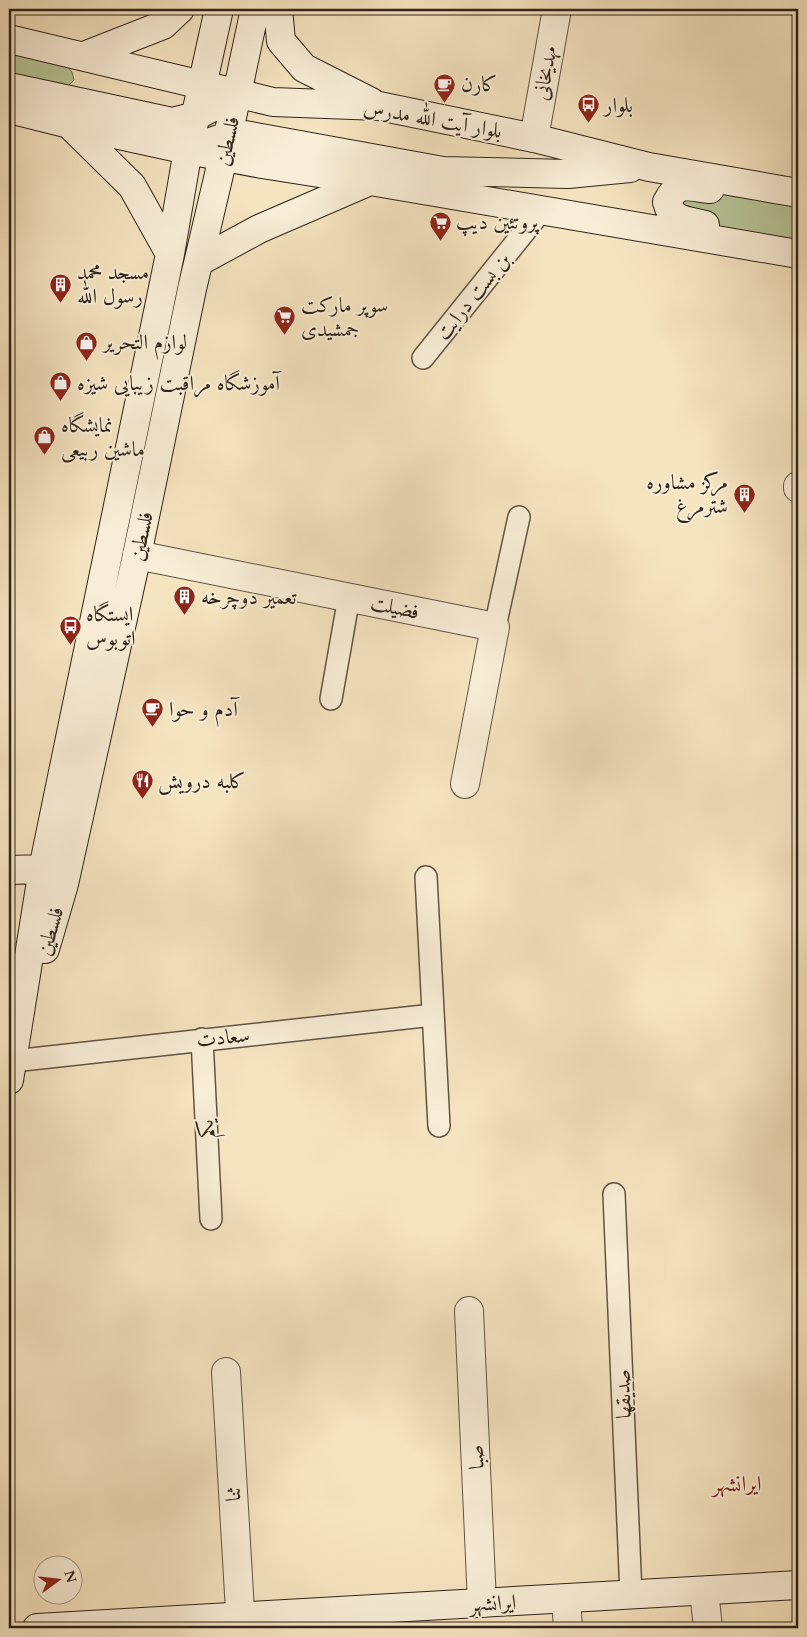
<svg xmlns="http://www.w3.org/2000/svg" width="807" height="1637" font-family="Cardo,Amiri,serif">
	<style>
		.green { fill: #b6c597; stroke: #737458 }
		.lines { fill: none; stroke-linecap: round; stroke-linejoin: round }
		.lane-casing { stroke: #615444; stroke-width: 24 }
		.street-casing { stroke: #615444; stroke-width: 30 }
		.secondary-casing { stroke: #30241a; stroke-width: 30 }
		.lane { stroke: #f8edd6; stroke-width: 21 }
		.street { stroke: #f8edd6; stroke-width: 28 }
		.secondary { stroke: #f8edd6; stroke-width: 28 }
		.labels { text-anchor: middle; stroke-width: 4; stroke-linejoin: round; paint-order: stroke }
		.street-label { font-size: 21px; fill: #30241a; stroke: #f8edd6 }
		.poi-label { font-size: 21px; fill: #30241a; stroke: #f8edd6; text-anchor: start }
		.neighbourhood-label { font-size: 22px; fill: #7a1f14; stroke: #f8edd6 }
	</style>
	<rect width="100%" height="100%" fill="#f5e4c0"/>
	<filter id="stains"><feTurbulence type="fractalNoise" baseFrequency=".004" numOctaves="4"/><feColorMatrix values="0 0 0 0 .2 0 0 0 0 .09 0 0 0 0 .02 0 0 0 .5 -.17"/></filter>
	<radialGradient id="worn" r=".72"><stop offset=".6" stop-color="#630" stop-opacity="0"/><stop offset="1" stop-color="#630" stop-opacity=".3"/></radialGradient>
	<path class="green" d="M 9,46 L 66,65 L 72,72 L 74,80 L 68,86 L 9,82 Z
		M 675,189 L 798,197 L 798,250 L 674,217 Z"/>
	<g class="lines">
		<defs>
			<path id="lane" d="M 423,358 L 542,210
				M 495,627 L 519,517
				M 331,699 L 349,597
				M 426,877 L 439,1126
				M 202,1039 L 211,1219
				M 13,1061 L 433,1015
				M 614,1194 L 631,1595"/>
			<path id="street" d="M 534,138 L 557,9
				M 798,488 L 798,486
				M 137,555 L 495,627 L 465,784
				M 469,1311 L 482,1603
				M 226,1372 L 241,1628
				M 704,1591 L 708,1628
				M 566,1599 L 568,1628
				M 358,1610 L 358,1628"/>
			<path id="secondary" d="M 278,9 L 281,41 L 304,68 L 371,102
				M 9,39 L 273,102 L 379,106 L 534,138 L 649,167 L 798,193
				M 84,56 L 163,25 L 180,9
				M 9,87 L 172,122 L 196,116 L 211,108
				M 9,109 L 69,124 L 188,150 L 262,164 L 370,181 L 798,254
				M 69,124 L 132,186 L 170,254
				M 211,142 L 228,136 L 245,135 L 443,171 L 568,174 L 630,168
				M 705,225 C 687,220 672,222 667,202 C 678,180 688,187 710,189
				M 200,261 L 259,229 L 370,181
				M 9,870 L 43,869
				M 45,949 L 64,884 L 137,555 L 192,289 L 228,136 L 255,9
				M 9,1080 L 43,869 L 170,254 L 188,150 L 219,9
				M 37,1628 L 798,1585"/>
		</defs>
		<use href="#lane" class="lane-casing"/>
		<use href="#street" class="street-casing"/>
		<use href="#secondary" class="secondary-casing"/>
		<use href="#lane" class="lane"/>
		<use href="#street" class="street"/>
		<use href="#secondary" class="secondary"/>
	</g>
	<defs>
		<symbol id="cafe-pin" viewBox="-11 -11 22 30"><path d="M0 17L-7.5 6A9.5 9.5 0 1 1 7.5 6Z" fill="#8f2418" stroke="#f8edd6"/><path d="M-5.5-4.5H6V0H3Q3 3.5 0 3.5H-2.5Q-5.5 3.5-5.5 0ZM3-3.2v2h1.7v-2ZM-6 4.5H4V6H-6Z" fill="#fff"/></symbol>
		<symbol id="bus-pin" viewBox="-11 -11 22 30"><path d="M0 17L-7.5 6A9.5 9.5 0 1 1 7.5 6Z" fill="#8f2418" stroke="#f8edd6"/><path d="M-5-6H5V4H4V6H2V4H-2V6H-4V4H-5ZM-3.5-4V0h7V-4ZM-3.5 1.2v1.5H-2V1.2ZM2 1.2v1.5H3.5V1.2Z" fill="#fff"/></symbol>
		<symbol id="supermarket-pin" viewBox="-11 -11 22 30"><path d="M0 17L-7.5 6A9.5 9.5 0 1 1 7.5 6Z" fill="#8f2418" stroke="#f8edd6"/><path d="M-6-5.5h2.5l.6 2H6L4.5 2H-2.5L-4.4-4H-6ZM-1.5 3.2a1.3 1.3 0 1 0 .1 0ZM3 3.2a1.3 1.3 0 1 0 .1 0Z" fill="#fff"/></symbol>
		<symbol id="building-pin" viewBox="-11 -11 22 30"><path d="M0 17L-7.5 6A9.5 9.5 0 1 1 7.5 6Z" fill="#8f2418" stroke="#f8edd6"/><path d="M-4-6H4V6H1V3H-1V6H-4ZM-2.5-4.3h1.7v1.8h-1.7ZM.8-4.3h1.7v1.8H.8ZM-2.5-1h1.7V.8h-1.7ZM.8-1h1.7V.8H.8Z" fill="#fff"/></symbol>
		<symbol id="shop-pin" viewBox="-11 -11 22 30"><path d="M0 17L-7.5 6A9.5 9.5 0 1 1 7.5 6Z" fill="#8f2418" stroke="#f8edd6"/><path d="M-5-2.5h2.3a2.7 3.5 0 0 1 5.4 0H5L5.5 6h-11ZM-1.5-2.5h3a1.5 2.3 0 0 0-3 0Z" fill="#fff"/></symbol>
		<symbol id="restaurant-pin" viewBox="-11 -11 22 30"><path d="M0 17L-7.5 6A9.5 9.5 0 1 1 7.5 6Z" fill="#8f2418" stroke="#f8edd6"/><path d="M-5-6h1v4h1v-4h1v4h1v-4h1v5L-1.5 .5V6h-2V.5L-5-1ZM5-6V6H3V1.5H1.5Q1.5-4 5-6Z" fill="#fff"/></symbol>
	</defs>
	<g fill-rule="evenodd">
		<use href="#cafe-pin" x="432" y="72" width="25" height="34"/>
		<use href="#bus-pin" x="576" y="92" width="25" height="34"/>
		<use href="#supermarket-pin" x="428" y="210" width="25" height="34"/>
		<use href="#building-pin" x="48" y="272" width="25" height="34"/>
		<use href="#supermarket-pin" x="272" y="304" width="25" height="34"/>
		<use href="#shop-pin" x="74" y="330" width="25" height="34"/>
		<use href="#shop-pin" x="48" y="370" width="25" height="34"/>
		<use href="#shop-pin" x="32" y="424" width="25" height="34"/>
		<use href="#building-pin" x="732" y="482" width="25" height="34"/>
		<use href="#building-pin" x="172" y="584" width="25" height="34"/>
		<use href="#bus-pin" x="58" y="614" width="25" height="34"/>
		<use href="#cafe-pin" x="140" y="696" width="25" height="34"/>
		<use href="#restaurant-pin" x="130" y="768" width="25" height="34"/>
	</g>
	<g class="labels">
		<g class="street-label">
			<text transform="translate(545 73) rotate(-80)" y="7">مهدیخانی</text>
			<text transform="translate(433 119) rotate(10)" y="7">بلوار آیت الله مدرس</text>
			<text transform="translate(227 141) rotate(-77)" y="7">فلسطین</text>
			<text transform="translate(473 296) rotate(-51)" y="7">بن بست درایت</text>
			<text transform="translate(141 536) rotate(-78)" y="7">فلسطین</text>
			<text transform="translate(395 607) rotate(12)" y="7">فضیلت</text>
			<text transform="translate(50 931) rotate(-74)" y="7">فلسطین</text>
			<text transform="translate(223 1037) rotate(-6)" y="7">سعادت</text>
			<text transform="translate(206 1129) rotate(-93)" y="7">یکم</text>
			<text transform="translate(623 1394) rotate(-92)" y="7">صدیقها</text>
			<text transform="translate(476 1457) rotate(-93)" y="7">صبا</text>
			<text transform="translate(233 1494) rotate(-93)" y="7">ثنا</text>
			<text transform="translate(493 1603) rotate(-3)" y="7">ایرانشهر</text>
		</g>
		<g class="poi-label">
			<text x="461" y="91">کارن</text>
			<text x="604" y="112">بلوار</text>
			<text x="456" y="229">پروتئین دیپ</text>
			<text x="77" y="279">مسجد محمد<tspan x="77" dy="24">رسول الله</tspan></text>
			<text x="301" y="312">سوپر مارکت<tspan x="301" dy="24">جمشیدی</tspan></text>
			<text x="103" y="349">لوازم التحریر</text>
			<text x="77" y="390">آموزشگاه مراقبت زیبایی شیزه</text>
			<text x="61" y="432">نمایشگاه<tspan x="61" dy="24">ماشین ربیعی</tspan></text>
			<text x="728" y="489" text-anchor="end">مرکز مشاوره<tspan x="728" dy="24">شترمرغ</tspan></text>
			<text x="201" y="604">تعمیر دوچرخه</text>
			<text x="86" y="621">ایستگاه<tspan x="86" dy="24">اتوبوس</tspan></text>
			<text x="169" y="716">آدم و حوا</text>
			<text x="158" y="788">کلبه درویش</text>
		</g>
		<g class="neighbourhood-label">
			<text x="737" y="1491">ایرانشهر</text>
		</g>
	</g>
	<rect width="807" height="1637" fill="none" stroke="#f5e4c0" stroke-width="30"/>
	<rect x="10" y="10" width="787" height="1617" fill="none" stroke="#30241a" stroke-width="2.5"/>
	<rect x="15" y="15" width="777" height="1607" fill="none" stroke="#30241a"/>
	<g transform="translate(58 1580) rotate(75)"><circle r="24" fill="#f8edd6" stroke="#a89d8b"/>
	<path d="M0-4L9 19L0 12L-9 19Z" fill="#8f2418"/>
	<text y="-8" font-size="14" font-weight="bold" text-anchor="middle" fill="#30241a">N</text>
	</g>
	<rect width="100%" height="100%" filter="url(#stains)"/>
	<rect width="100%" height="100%" fill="url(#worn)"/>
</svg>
